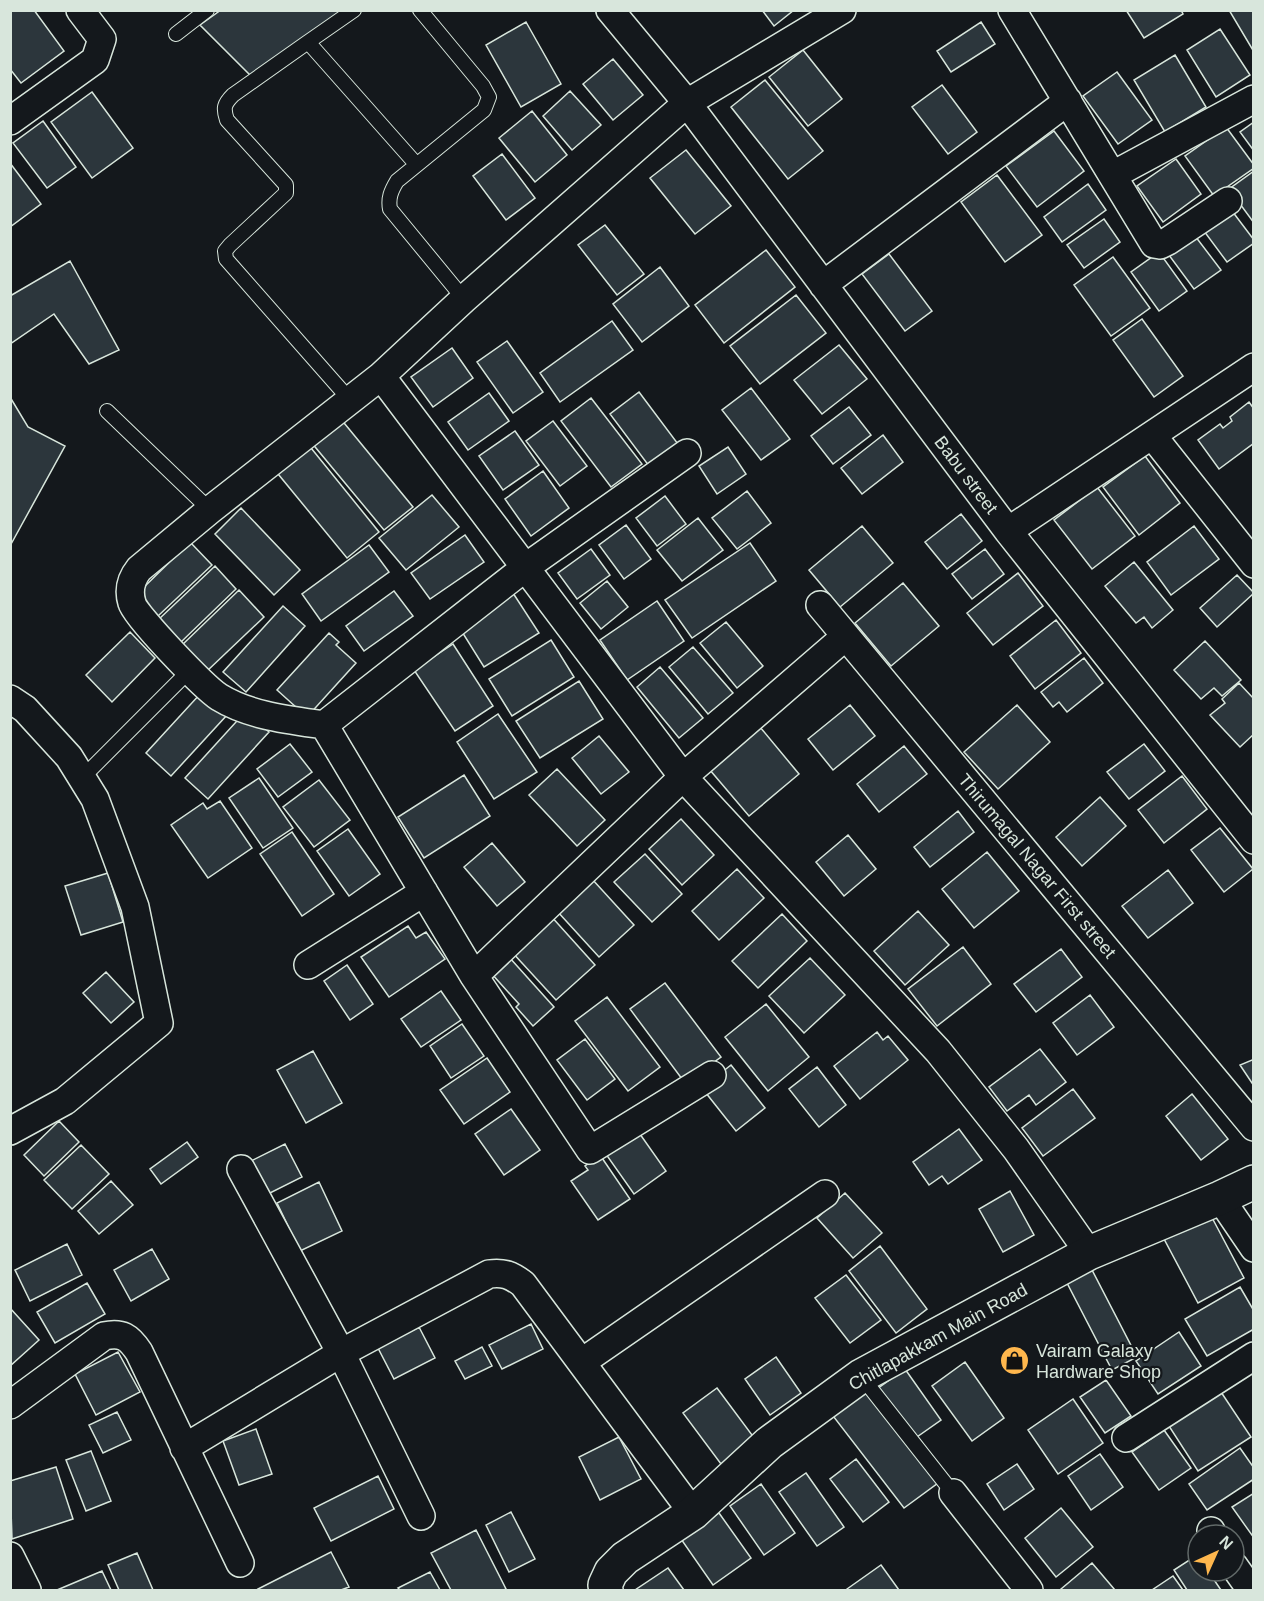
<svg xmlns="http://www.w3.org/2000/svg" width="1264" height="1601" font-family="Helvetica,sans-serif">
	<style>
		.building { fill: #2c363c; stroke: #d8e6dc; stroke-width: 1.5 }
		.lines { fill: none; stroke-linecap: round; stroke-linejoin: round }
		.service-casing { stroke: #d8e6dc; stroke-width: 16 }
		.minor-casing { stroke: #d8e6dc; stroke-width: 30 }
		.tertiary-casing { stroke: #d8e6dc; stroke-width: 36 }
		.service { stroke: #14181c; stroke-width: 14 }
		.minor { stroke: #14181c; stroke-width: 27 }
		.tertiary { stroke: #14181c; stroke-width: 33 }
		.labels { text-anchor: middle; stroke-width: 4.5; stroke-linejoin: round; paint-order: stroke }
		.street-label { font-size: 18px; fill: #d8e6dc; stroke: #14181c }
		.poi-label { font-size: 18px; fill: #d8e6dc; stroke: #14181c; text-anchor: start }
	</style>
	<rect width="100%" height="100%" fill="#14181c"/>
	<path class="building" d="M 10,10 L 34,10 L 64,51 L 21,83 L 10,69 Z
		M 221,10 L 344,10 L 252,77 L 200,25 Z
		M 762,10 L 794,10 L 774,26 Z
		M 1126,10 L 1181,10 L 1183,14 L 1144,38 Z
		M 1229,10 L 1254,10 L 1254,52 Z
		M 526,22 L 561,84 L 521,107 L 486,45 Z
		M 981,22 L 995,44 L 951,72 L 937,51 Z
		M 1220,29 L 1250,75 L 1216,97 L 1187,50 Z
		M 803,50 L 842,99 L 808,126 L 769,77 Z
		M 1175,55 L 1206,107 L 1165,132 L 1134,80 Z
		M 613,59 L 643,95 L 613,120 L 583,84 Z
		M 1117,72 L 1152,120 L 1118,144 L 1083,96 Z
		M 765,80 L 823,151 L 788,179 L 731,107 Z
		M 942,85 L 977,132 L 948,154 L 912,107 Z
		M 570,91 L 601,125 L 572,150 L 543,116 Z
		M 92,92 L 133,148 L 92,178 L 51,122 Z
		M 532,111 L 567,155 L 535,182 L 499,138 Z
		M 43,121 L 76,167 L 47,188 L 13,143 Z
		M 1254,122 L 1254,151 L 1240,132 Z
		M 1226,127 L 1254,165 L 1254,168 L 1214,196 L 1185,156 Z
		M 1054,131 L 1084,171 L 1037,207 L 1006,166 Z
		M 686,150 L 731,206 L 695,234 L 650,178 Z
		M 502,154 L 535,198 L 506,220 L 473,176 Z
		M 1176,159 L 1201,194 L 1163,222 L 1137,186 Z
		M 10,163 L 41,204 L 10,227 Z
		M 1254,171 L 1254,223 L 1229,189 Z
		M 997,175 L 1042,235 L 1005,262 L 961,202 Z
		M 1088,184 L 1106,210 L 1062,242 L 1044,217 Z
		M 1226,203 L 1254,240 L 1254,243 L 1227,262 L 1198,223 Z
		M 1104,219 L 1120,242 L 1084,268 L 1067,245 Z
		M 605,225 L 644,274 L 617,295 L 578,245 Z
		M 1189,228 L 1221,270 L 1194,289 L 1163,247 Z
		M 766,250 L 795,287 L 724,343 L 695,305 Z
		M 1159,252 L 1187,291 L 1159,311 L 1131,272 Z
		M 889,254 L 932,311 L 905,331 L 862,274 Z
		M 1113,257 L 1150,308 L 1111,336 L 1074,285 Z
		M 70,261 L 119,350 L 89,364 L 54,314 L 10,344 L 10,296 Z
		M 660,267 L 689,306 L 642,342 L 613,304 Z
		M 796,295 L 826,333 L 760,384 L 730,346 Z
		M 1142,319 L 1183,376 L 1154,397 L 1113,340 Z
		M 612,321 L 633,350 L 560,402 L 540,373 Z
		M 507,341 L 543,392 L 513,413 L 477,362 Z
		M 839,345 L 867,379 L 822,414 L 794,380 Z
		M 452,348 L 473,378 L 433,407 L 411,377 Z
		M 751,388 L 790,439 L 761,460 L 722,410 Z
		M 639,392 L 681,448 L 652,470 L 610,414 Z
		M 489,393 L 509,421 L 468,450 L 448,422 Z
		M 10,397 L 28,427 L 65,446 L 10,546 Z
		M 591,398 L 642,464 L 611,487 L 561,421 Z
		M 1249,402 L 1254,409 L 1254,443 L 1219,469 L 1198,440 L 1220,424 L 1223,428 L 1232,421 L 1230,417 Z
		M 849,407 L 871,435 L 833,464 L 811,436 Z
		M 340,418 L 413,507 L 384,530 L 311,442 Z
		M 553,421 L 587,466 L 560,486 L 526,441 Z
		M 515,431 L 539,465 L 503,490 L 479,456 Z
		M 883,435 L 903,462 L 862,494 L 841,468 Z
		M 307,443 L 379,532 L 347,558 L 274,469 Z
		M 728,447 L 746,474 L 717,494 L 699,466 Z
		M 1145,456 L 1180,503 L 1139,535 L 1103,487 Z
		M 543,471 L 569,508 L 531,536 L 505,499 Z
		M 1097,487 L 1135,536 L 1092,569 L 1054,520 Z
		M 747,491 L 771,523 L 737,549 L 712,518 Z
		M 432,495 L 459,527 L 406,570 L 379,538 Z
		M 665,496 L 686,524 L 657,546 L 636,518 Z
		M 241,508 L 300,570 L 274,595 L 215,534 Z
		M 961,514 L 982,541 L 947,569 L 925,542 Z
		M 698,518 L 723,550 L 682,581 L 657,550 Z
		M 626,525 L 651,559 L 624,579 L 599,545 Z
		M 862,526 L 893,563 L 840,607 L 809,570 Z
		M 1194,526 L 1219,559 L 1171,595 L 1147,562 Z
		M 465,535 L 484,562 L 430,599 L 411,573 Z
		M 190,542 L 212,565 L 158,616 L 137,594 Z
		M 750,543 L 776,581 L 692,638 L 665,600 Z
		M 369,545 L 389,572 L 321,621 L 302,594 Z
		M 591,549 L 610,575 L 577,599 L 558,573 Z
		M 985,549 L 1004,574 L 972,599 L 952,574 Z
		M 1134,562 L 1173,610 L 1152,628 L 1144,617 L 1136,623 L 1105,586 Z
		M 215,566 L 236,589 L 180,643 L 158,620 Z
		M 1018,573 L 1043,606 L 993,645 L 967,613 Z
		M 1237,575 L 1254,593 L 1217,627 L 1200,608 Z
		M 607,581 L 628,607 L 601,629 L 580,603 Z
		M 903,583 L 939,626 L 891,666 L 855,623 Z
		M 239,590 L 264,617 L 206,672 L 181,646 Z
		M 394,591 L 413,616 L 364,651 L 346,626 Z
		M 513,593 L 539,633 L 484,667 L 459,627 Z
		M 657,601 L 684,641 L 627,680 L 600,640 Z
		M 283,606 L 305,626 L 246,692 L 223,672 Z
		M 1056,620 L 1081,653 L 1035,689 L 1010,656 Z
		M 726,622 L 763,666 L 737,688 L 700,643 Z
		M 130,632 L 155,658 L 112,702 L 86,675 Z
		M 329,633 L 339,642 L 336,645 L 356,663 L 307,717 L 277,690 Z
		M 551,640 L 574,677 L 512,716 L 489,679 Z
		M 1205,641 L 1241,680 L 1222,696 L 1214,688 L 1201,699 L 1174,670 Z
		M 453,644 L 493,706 L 455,731 L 414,670 Z
		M 693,647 L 733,693 L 708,714 L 669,667 Z
		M 1084,658 L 1103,683 L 1067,712 L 1059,702 L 1053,707 L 1041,692 Z
		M 660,667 L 703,718 L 679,738 L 637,687 Z
		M 579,681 L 603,719 L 540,758 L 516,721 Z
		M 1239,683 L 1254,699 L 1254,734 L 1240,747 L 1210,715 L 1225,703 L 1222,699 Z
		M 201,693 L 227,715 L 171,776 L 146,753 Z
		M 850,705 L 875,736 L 833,770 L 808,739 Z
		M 1017,705 L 1050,742 L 998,789 L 964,752 Z
		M 246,711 L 269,732 L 208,799 L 185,778 Z
		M 498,714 L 537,772 L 494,799 L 457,742 Z
		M 755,721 L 799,774 L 749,816 L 704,763 Z
		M 599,736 L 629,772 L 601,794 L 572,758 Z
		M 290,744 L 312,772 L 278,797 L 257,769 Z
		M 1144,744 L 1165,771 L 1129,799 L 1107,772 Z
		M 904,746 L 927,774 L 879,812 L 857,784 Z
		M 557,769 L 605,820 L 577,846 L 529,795 Z
		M 464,775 L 490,816 L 424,858 L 398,817 Z
		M 1182,776 L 1207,809 L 1164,843 L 1138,810 Z
		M 259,778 L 293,828 L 263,848 L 229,798 Z
		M 319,780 L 350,820 L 314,847 L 283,807 Z
		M 1100,797 L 1126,826 L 1082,866 L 1056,837 Z
		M 220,801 L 252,848 L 208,878 L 171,825 L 203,803 L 207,809 Z
		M 958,811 L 974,832 L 930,867 L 914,847 Z
		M 681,819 L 714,855 L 682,885 L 649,849 Z
		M 1220,828 L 1253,869 L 1224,892 L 1191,850 Z
		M 348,829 L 380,874 L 349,896 L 317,851 Z
		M 292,832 L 334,894 L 302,916 L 260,854 Z
		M 848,835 L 876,869 L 844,896 L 816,862 Z
		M 492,843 L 525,882 L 497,906 L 464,867 Z
		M 987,852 L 1019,891 L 974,928 L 942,889 Z
		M 645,854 L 682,894 L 652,922 L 614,882 Z
		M 737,869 L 764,898 L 719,940 L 692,911 Z
		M 1168,870 L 1193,903 L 1148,938 L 1122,906 Z
		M 108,873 L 123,922 L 81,935 L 65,886 Z
		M 592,879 L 634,925 L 599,957 L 557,911 Z
		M 918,911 L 949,945 L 905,985 L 874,951 Z
		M 782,914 L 807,941 L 758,988 L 732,961 Z
		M 550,915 L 595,965 L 556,1000 L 511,951 Z
		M 408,926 L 416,938 L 426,932 L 445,959 L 389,997 L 361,957 Z
		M 963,947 L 991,984 L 937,1026 L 908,989 Z
		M 1061,949 L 1082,977 L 1036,1012 L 1014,984 Z
		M 509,957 L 554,1007 L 533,1026 L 516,1007 L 519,1004 L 491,973 Z
		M 810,958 L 845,995 L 804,1033 L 769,996 Z
		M 347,965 L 373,1004 L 350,1020 L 324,981 Z
		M 106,972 L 134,1002 L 111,1023 L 83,993 Z
		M 665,983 L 721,1057 L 685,1083 L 630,1009 Z
		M 441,991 L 461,1020 L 421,1047 L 401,1019 Z
		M 1090,995 L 1114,1027 L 1077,1055 L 1053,1023 Z
		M 607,997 L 660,1067 L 628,1091 L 575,1021 Z
		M 766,1004 L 809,1057 L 768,1091 L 725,1037 Z
		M 462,1024 L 484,1056 L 451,1078 L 430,1046 Z
		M 877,1032 L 883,1040 L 888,1036 L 908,1060 L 860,1099 L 834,1066 Z
		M 585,1039 L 615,1079 L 587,1100 L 557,1060 Z
		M 1040,1049 L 1066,1082 L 1036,1105 L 1029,1095 L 1007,1111 L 989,1087 Z
		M 313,1051 L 342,1103 L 306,1123 L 277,1070 Z
		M 487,1058 L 510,1092 L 464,1124 L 440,1090 Z
		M 1252,1060 L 1254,1061 L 1254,1086 L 1240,1065 Z
		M 731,1065 L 765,1108 L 736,1131 L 702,1088 Z
		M 817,1067 L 846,1105 L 819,1127 L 789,1089 Z
		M 1073,1089 L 1095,1118 L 1043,1156 L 1022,1128 Z
		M 1192,1094 L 1228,1139 L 1201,1160 L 1166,1116 Z
		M 511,1109 L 540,1150 L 504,1175 L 475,1134 Z
		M 59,1121 L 79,1142 L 44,1176 L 24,1155 Z
		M 635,1127 L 666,1171 L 634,1194 L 603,1150 Z
		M 959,1129 L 982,1160 L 948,1184 L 942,1176 L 929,1185 L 913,1162 Z
		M 187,1142 L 198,1157 L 161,1184 L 150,1169 Z
		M 285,1144 L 302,1177 L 266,1195 L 249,1162 Z
		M 81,1145 L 109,1174 L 72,1209 L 44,1180 Z
		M 600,1155 L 630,1199 L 598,1220 L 571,1181 L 588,1170 L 585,1166 Z
		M 111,1181 L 133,1205 L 99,1234 L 78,1211 Z
		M 319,1182 L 342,1231 L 300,1251 L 277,1203 Z
		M 1010,1191 L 1034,1235 L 1003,1252 L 979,1209 Z
		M 845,1193 L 882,1233 L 853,1258 L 817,1218 Z
		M 1209,1212 L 1244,1278 L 1198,1303 L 1163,1237 Z
		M 67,1244 L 82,1275 L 30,1301 L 15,1270 Z
		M 880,1246 L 927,1309 L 896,1333 L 849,1271 Z
		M 152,1249 L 169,1279 L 131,1301 L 114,1270 Z
		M 1091,1268 L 1137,1357 L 1112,1370 L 1066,1281 Z
		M 846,1275 L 881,1320 L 850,1343 L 815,1298 Z
		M 87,1283 L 105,1314 L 55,1343 L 37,1312 Z
		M 1240,1287 L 1254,1311 L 1254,1329 L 1207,1356 L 1185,1319 Z
		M 10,1308 L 39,1340 L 10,1366 Z
		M 531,1324 L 543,1349 L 502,1369 L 489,1345 Z
		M 419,1327 L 435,1358 L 394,1379 L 378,1348 Z
		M 1179,1332 L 1201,1366 L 1158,1394 L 1136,1361 Z
		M 482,1347 L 492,1366 L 465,1379 L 455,1361 Z
		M 118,1352 L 140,1392 L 96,1415 L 75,1374 Z
		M 776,1357 L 801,1393 L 770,1415 L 745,1379 Z
		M 965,1362 L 1004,1418 L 972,1441 L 932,1386 Z
		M 905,1369 L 941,1420 L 914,1439 L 877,1389 Z
		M 1106,1380 L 1131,1416 L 1105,1433 L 1080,1397 Z
		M 865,1386 L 938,1483 L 904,1508 L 830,1412 Z
		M 717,1388 L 755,1439 L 721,1464 L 683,1413 Z
		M 1219,1389 L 1251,1437 L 1198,1471 L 1167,1423 Z
		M 1073,1399 L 1103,1443 L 1058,1474 L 1028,1430 Z
		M 117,1412 L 131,1440 L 103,1453 L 89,1425 Z
		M 256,1429 L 272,1474 L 239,1485 L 223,1441 Z
		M 1164,1430 L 1191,1468 L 1159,1490 L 1132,1452 Z
		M 619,1437 L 641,1479 L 600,1500 L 579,1457 Z
		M 1240,1448 L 1254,1468 L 1254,1479 L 1207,1510 L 1189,1484 Z
		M 91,1451 L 111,1501 L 86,1511 L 66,1460 Z
		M 1100,1454 L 1123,1487 L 1091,1510 L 1068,1476 Z
		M 856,1459 L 889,1502 L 863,1522 L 830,1479 Z
		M 1017,1464 L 1034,1489 L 1004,1510 L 987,1484 Z
		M 56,1467 L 73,1519 L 12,1539 L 10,1481 Z
		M 806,1473 L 844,1527 L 817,1546 L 779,1492 Z
		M 378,1476 L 394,1509 L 331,1541 L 314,1508 Z
		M 761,1484 L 795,1533 L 764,1555 L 730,1506 Z
		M 1254,1493 L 1254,1538 L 1232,1507 Z
		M 1061,1508 L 1093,1547 L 1056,1577 L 1025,1538 Z
		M 511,1512 L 535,1559 L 509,1572 L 486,1525 Z
		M 719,1513 L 751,1558 L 713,1585 L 681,1539 Z
		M 476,1530 L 506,1589 L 504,1590 L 451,1590 L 431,1553 Z
		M 331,1552 L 349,1587 L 341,1590 L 259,1590 L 258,1589 Z
		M 137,1553 L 153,1590 L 119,1590 L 108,1565 Z
		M 1197,1555 L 1198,1571 L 1208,1571 L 1221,1590 L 1187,1590 L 1174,1570 Z
		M 1092,1563 L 1115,1590 L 1062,1590 L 1061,1589 Z
		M 881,1565 L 899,1590 L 848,1590 L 847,1589 Z
		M 668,1568 L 684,1590 L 635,1590 Z
		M 102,1571 L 111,1590 L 57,1590 Z
		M 430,1572 L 440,1590 L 400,1590 L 398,1588 Z
		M 1173,1576 L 1183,1590 L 1152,1590 Z"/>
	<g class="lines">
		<defs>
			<path id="service" d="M 420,10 L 483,86 L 489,97 L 484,110 L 397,181 C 391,191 388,198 390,209 L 464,299
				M 176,34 L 207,10
				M 308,42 L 354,10
				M 350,400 L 226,259 L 225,251 L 230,245 L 286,193 L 286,185 L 227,120 C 223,108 224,104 233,95 L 308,42 L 416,164
				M 107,411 L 210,510
				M 82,778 L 189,671
				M 861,1376 L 953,1493"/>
			<path id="minor" d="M 610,10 L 687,103 L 1008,531 L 1254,840
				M 1012,10 L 1154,244 L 1160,245 L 1168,241 L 1228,201
				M 10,121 L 95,60 L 102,39 L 80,10
				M 1113,175 L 1254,99
				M 823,285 L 1068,101
				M 381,376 L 683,777 L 938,1051 L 1016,1149 L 1089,1253
				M 1152,435 L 1254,564
				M 687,453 L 526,567 L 324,725 L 474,976 L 590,1150 L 712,1075
				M 1008,531 L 1254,367
				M 820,605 L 1254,1127
				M 10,699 L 25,709 L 69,757 L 95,799 L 135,907 L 159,1023 L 65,1101 L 10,1131
				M 324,725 C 289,720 250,716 219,697 C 205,688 135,616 132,603 C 128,590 131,579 139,569 L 210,510 L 381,376 L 464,299 L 687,103 L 842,10
				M 308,965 L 424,892
				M 474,976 L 683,777 L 846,636
				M 241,1169 L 341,1353 L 421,1516
				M 1220,1198 L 1254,1248
				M 582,1362 L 825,1194
				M 10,1405 L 104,1336 C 122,1332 129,1337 139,1352 L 240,1563
				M 1126,1438 L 1254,1356
				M 184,1448 L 341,1353 L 489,1274 C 504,1272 511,1275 523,1284 L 693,1513
				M 953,1493 L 1029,1590
				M 1211,1531 L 1213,1535
				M 10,1556 L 27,1590
				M 1234,1566 L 1251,1590"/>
			<path id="tertiary" d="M 606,1590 L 605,1585 L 611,1572 L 625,1558 L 693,1513 L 769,1443 L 861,1376 L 1089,1253 L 1220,1198 L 1254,1182"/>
		</defs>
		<use href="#service" class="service-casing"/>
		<use href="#minor" class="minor-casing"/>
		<use href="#tertiary" class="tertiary-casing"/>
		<use href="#service" class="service"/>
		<use href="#minor" class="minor"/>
		<use href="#tertiary" class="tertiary"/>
	</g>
	<defs>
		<symbol id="shop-disc" viewBox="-11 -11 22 22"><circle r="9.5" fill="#ffb74d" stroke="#14181c"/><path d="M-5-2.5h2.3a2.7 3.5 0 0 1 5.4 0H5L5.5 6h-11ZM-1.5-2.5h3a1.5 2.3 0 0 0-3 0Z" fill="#111"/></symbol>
	</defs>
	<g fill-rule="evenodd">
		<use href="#shop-disc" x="998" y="1344" width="33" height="33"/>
	</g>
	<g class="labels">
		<g class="street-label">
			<text transform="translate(966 475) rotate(53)" y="6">Babu street</text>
			<text transform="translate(1037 866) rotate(50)" y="6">Thirumagal Nagar First street</text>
			<text transform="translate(938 1337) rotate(-29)" y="6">Chitlapakkam Main Road</text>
		</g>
		<g class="poi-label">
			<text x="1036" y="1357">Vairam Galaxy<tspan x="1036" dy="21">Hardware Shop</tspan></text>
		</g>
	</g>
	<rect width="1264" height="1601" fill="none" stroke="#d8e6dc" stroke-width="24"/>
	<g transform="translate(1216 1553) rotate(45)"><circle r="28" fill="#14181c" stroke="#626a69" stroke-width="1.5"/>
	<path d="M0-4.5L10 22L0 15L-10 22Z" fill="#ffb74d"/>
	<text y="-9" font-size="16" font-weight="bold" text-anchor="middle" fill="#d8e6dc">N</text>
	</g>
</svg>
